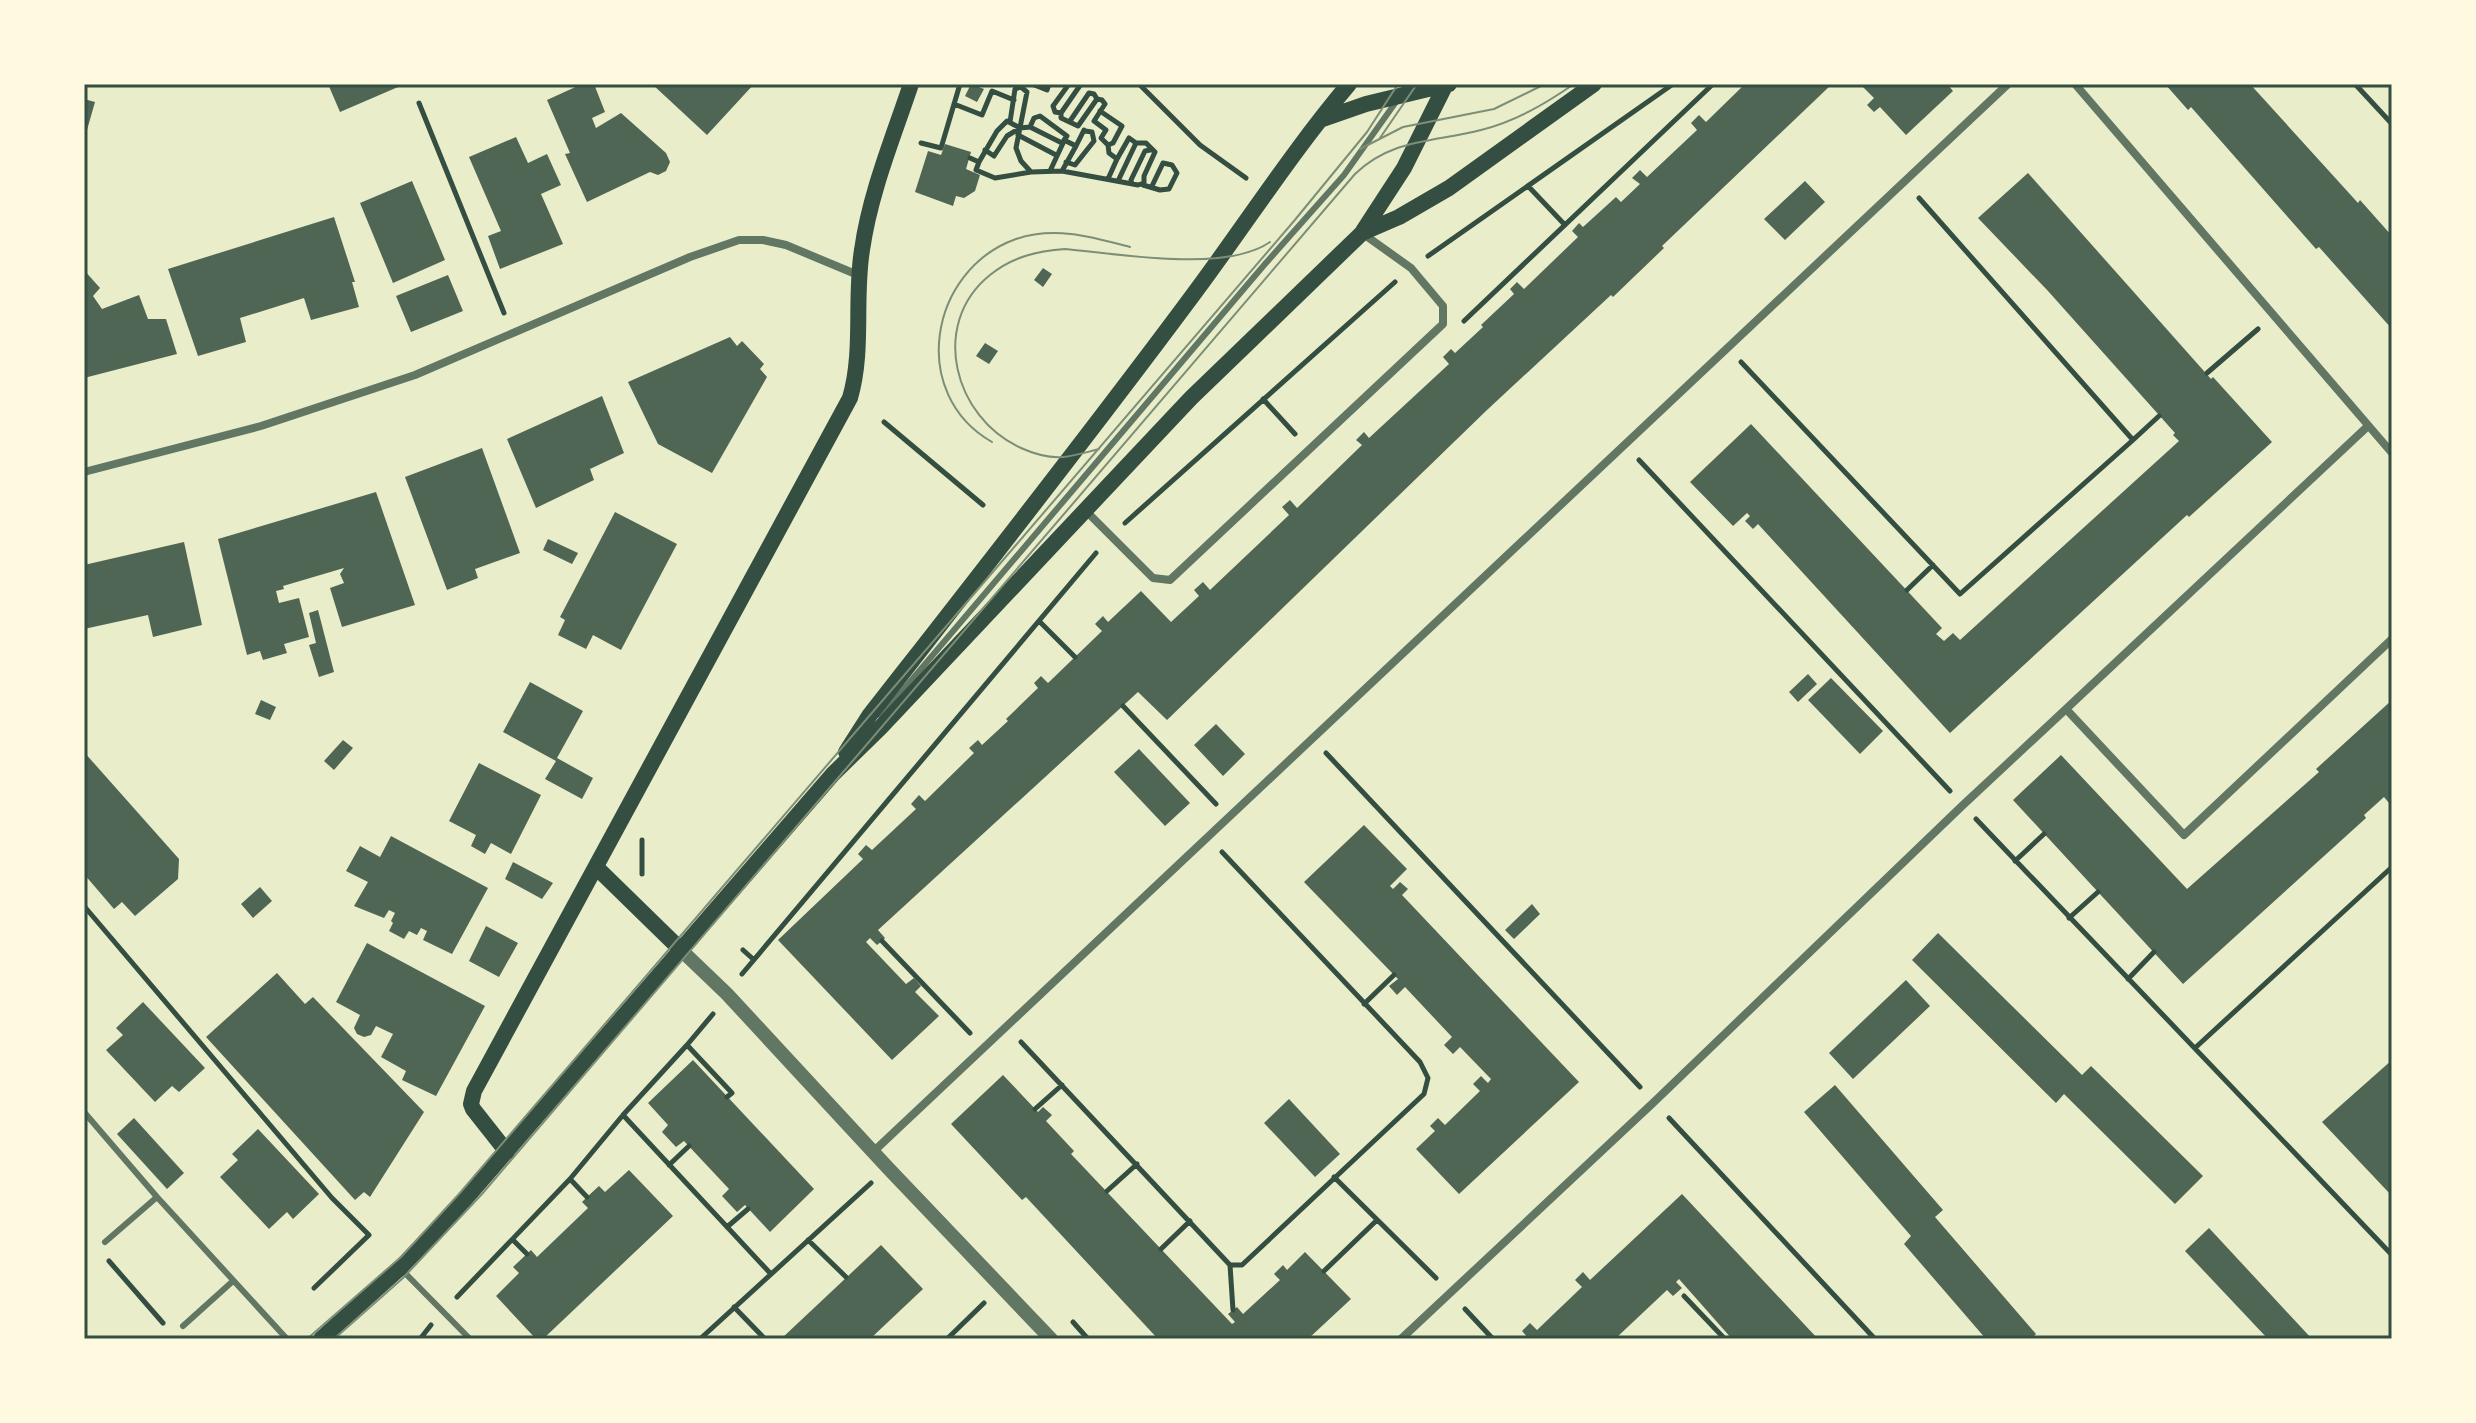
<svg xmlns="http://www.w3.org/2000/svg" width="2476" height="1423" font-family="'IBM Plex Sans',sans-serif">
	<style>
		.building { fill: #4f6655 }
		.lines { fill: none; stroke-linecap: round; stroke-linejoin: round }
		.path { stroke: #344e41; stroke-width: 5 }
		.service { stroke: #617663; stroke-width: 6 }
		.minor { stroke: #617663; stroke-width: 8 }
		.tertiary { stroke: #617663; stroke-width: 14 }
		.secondary { stroke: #344e41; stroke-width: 16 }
		.tram { stroke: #7c8e77; stroke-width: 2 }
		.neatline { fill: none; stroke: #344e41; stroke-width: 3 }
	</style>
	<rect width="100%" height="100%" fill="#e9edc9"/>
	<path class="building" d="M 328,84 L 405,84 L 340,112 Z
		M 582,84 L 594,84 L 605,112 L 592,118 L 596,128 L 621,113 L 666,153 L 670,162 L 666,171 L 658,175 L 650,172 L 587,202 L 565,154 L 570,153 L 547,100 Z
		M 652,84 L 754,84 L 707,135 Z
		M 971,84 L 984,89 L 977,102 L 965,96 Z
		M 1745,84 L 1832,84 L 1662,246 L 1664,248 L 1613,297 L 1611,295 L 1487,410 L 1167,720 L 1138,692 L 878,930 L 885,938 L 882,941 L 877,945 L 870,938 L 866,942 L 906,984 L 914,978 L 921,986 L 915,992 L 939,1016 L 892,1060 L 778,940 L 863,859 L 858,854 L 866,845 L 872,850 L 916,809 L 911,804 L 919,795 L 925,801 L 974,753 L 969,748 L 978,740 L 982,745 L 1008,721 L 1006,719 L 1038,688 L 1034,683 L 1041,676 L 1048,683 L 1102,631 L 1095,624 L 1103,616 L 1108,622 L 1141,591 L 1171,622 L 1199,596 L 1194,590 L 1203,582 L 1210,590 L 1289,515 L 1282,507 L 1290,500 L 1297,508 L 1362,445 L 1356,440 L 1364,432 L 1369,438 L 1449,364 L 1443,357 L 1451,349 L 1455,353 L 1483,327 L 1481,325 L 1514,294 L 1510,289 L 1517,282 L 1524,289 L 1578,237 L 1572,231 L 1579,223 L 1583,227 L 1616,197 L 1621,202 L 1640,184 L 1632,178 L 1640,170 L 1647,177 L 1697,130 L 1691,123 L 1699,115 L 1706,122 Z
		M 1860,84 L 1947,84 L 1953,91 L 1906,135 L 1880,107 L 1874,112 L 1867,105 L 1874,98 Z
		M 2165,84 L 2250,84 L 2358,203 L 2360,200 L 2392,236 L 2392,329 L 2319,247 L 2316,249 L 2191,107 L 2188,110 Z
		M 84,99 L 95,102 L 85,137 L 84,137 Z
		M 516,137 L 528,163 L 547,154 L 561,185 L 541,194 L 563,244 L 500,269 L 488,236 L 501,231 L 469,157 Z
		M 945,144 L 971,152 L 966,169 L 980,175 L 975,191 L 964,198 L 956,196 L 953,206 L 915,192 L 928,151 L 941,155 Z
		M 2028,173 L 2211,379 L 2213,377 L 2272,442 L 2189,517 L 2187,515 L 1950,733 L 1758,524 L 1753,529 L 1745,521 L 1750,516 L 1747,513 L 1733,526 L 1690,482 L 1751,424 L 1942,628 L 1936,634 L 1944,641 L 1953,633 L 1960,640 L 2179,441 L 2173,435 L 2175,433 L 2048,291 L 1978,218 Z
		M 412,181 L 445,260 L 393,283 L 360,203 Z
		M 1805,181 L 1825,202 L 1785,240 L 1764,219 Z
		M 334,217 L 355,282 L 352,282 L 359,307 L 311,320 L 304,298 L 240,318 L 246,342 L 198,356 L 168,269 Z
		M 1043,268 L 1052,274 L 1043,287 L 1034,280 Z
		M 84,270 L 100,288 L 93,296 L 102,309 L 139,295 L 148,319 L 166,319 L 177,354 L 84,378 Z
		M 448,275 L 463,311 L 411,332 L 396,296 Z
		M 730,337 L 737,346 L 742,341 L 764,364 L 760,369 L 767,377 L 712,473 L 658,444 L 628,382 Z
		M 985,343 L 998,351 L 989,364 L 976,356 Z
		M 602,396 L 624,453 L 590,469 L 594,480 L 536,508 L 507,439 Z
		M 482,448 L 520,553 L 475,569 L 478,578 L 447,590 L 405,477 Z
		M 376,492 L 415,605 L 342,627 L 330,588 L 344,583 L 340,574 L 344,568 L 283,586 L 284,589 L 276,591 L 279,603 L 299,598 L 309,637 L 284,644 L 287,653 L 263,660 L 260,651 L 247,655 L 218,539 Z
		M 615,512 L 677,544 L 621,650 L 593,635 L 586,649 L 558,635 L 565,620 L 560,617 Z
		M 548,539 L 578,553 L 572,564 L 543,550 Z
		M 184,542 L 202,625 L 153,637 L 148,615 L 84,629 L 84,565 Z
		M 318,610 L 334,672 L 319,677 L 309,645 L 316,643 L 309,613 Z
		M 1808,674 L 1817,684 L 1798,702 L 1789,692 Z
		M 1831,678 L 1883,731 L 1860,754 L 1808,700 Z
		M 530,682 L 583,711 L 557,758 L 593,778 L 582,799 L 545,779 L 556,761 L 503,732 Z
		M 261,700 L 276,707 L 270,720 L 255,714 Z
		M 2392,700 L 2392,800 L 2389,803 L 2384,797 L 2364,815 L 2366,818 L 2183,984 L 2013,800 L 2061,755 L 2187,889 L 2319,772 L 2316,769 Z
		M 1216,724 L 1245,754 L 1223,776 L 1194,745 Z
		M 343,740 L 353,748 L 334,770 L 324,761 Z
		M 1139,749 L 1190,803 L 1165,826 L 1114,772 Z
		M 84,752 L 179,859 L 178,879 L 135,916 L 122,902 L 114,909 L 84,874 Z
		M 479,763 L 541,795 L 511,854 L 491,843 L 485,854 L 471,846 L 476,835 L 449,821 Z
		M 1364,825 L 1407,869 L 1390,886 L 1393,889 L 1400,882 L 1408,889 L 1402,895 L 1579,1082 L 1459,1194 L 1416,1149 L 1435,1131 L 1430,1126 L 1438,1118 L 1445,1125 L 1480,1091 L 1473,1084 L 1481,1076 L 1488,1083 L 1491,1079 L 1460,1047 L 1453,1054 L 1444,1045 L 1452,1037 L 1405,987 L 1397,995 L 1389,986 L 1398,979 L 1394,975 L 1304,882 Z
		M 391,836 L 488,888 L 452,954 L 423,940 L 427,931 L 421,928 L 417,935 L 409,931 L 404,939 L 389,931 L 393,923 L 391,921 L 395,913 L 389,910 L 384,918 L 354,906 L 368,882 L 346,871 L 360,846 L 380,857 Z
		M 513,862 L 553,883 L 542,899 L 505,879 Z
		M 260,887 L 272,901 L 253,918 L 241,904 Z
		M 1532,904 L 1540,914 L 1514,939 L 1505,930 Z
		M 486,926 L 518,943 L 499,977 L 469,961 Z
		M 1938,933 L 2082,1075 L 2091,1066 L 2203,1176 L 2175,1204 L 2064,1094 L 2056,1103 L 1912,960 Z
		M 367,943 L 485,1006 L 436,1096 L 402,1080 L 406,1071 L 381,1057 L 393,1034 L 376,1026 L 371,1035 L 364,1037 L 357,1034 L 354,1028 L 360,1015 L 336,1002 Z
		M 277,973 L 305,1004 L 313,997 L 424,1112 L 370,1197 L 364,1192 L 355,1200 L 206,1037 Z
		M 1906,980 L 1930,1006 L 1853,1079 L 1829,1053 Z
		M 143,1002 L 205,1068 L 179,1092 L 172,1086 L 155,1102 L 106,1050 L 123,1035 L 116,1028 Z
		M 693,1060 L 814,1189 L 770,1232 L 745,1205 L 737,1212 L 722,1196 L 729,1189 L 684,1141 L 676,1147 L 662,1132 L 668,1125 L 648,1103 Z
		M 2392,1060 L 2392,1196 L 2322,1122 Z
		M 1003,1075 L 1038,1112 L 1043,1107 L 1052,1115 L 1046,1121 L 1074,1151 L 1071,1154 L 1232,1324 L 1235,1322 L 1228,1314 L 1237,1307 L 1243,1314 L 1280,1280 L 1274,1274 L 1283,1265 L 1287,1270 L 1305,1252 L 1351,1299 L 1308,1339 L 1158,1339 L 1026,1197 L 1022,1200 L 951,1124 Z
		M 1835,1085 L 1943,1210 L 1935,1217 L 2036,1334 L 2031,1339 L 1986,1339 L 1904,1244 L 1911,1236 L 1804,1112 Z
		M 1289,1099 L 1340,1154 L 1315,1177 L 1264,1123 Z
		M 134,1118 L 184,1173 L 167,1189 L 117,1134 Z
		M 258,1129 L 319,1194 L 293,1219 L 287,1212 L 269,1229 L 220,1177 L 238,1160 L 232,1154 Z
		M 629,1170 L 673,1216 L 543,1339 L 536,1339 L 496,1296 L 519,1273 L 513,1267 L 531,1250 L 537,1257 L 588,1208 L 582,1202 L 587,1197 L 599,1186 L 605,1192 Z
		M 1682,1194 L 1818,1339 L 1732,1339 L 1679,1279 L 1676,1282 L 1682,1288 L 1673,1296 L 1667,1290 L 1615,1339 L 1529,1339 L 1522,1331 L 1530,1323 L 1537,1330 L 1582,1287 L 1575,1280 L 1583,1272 L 1590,1280 Z
		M 2209,1228 L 2312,1339 L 2268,1339 L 2185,1251 Z
		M 881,1245 L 923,1289 L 870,1339 L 781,1339 Z"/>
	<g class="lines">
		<path class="path" d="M 1032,84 L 1047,90 L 1049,84
			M 1139,84 L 1200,145 L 1246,178
			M 2355,84 L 2392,124
			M 419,103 L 504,313
			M 954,104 L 982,115 L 992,91 L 1014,100
			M 1100,111 L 1122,126 L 1113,143 L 1108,145
			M 1061,113 L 1055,112 L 1053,106 L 1069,84
			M 1070,121 L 1089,93 L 1094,94 L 1097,99
			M 1010,122 L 1015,89 L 1021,87 L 1027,92 L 1016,148 L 1021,161 L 1031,172
			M 1030,127 L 1062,143
			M 1018,135 L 1056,155
			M 921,143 L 941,148 L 960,84
			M 1076,146 L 1084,130
			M 985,150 L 994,156 L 1007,136 L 1020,128
			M 970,158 L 979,162 L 997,131 L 1007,121 L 1020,128 L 1030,127 L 1034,118 L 1040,116 L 1067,136 L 1064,140 L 1076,146 L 1062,171 L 1138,185 L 1144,183 L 1144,176 L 1155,152 L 1146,143 L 1136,143 L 1129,138 L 1117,159 L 1109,153 L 1108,145 L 1101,138 L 1106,130 L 1094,121 L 1105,104 L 1102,100 L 1097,99 L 1078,126 L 1061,118 L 1061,113 L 1081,84
			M 979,162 L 976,170 L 995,178 L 1031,172 L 1062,171
			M 1066,162 L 1075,165 L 1094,141 L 1092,132 L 1085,131
			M 1050,171 L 1064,141
			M 1108,179 L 1117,159
			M 1118,181 L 1136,143
			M 1132,184 L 1131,180 L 1145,151 L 1150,150
			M 1143,185 L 1160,190 L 1169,189 L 1177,173 L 1172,165 L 1163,163 L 1152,186
			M 1528,186 L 1565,225
			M 1428,256 L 1673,84
			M 1464,321 L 1713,84
			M 1741,362 L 1960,594 L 2133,440 L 1919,198
			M 2207,373 L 2258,329
			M 1263,399 L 1295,434
			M 884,422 L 983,505
			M 2133,440 L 2159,416
			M 1639,460 L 1950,791
			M 1125,523 L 1395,282
			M 1907,590 L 1933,565
			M 1039,621 L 1075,657
			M 1123,706 L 1216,804
			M 1326,753 L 1640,1087
			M 1976,819 L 2392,1255
			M 642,840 L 642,874
			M 2015,861 L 2044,834
			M 84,906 L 332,1198 L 369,1235 L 314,1288
			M 2069,918 L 2098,892
			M 882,941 L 970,1033
			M 743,950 L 753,959
			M 742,974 L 1096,553
			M 2128,979 L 2154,952
			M 1364,1004 L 1394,975
			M 713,1014 L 687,1045 L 732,1093 L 727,1097
			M 1021,1042 L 1230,1265 L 1242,1265 L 1424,1094 L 1428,1078 L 1420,1062 L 1222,852
			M 687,1045 L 623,1115 L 770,1273
			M 2195,1048 L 2392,867
			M 1035,1109 L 1062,1085
			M 1669,1118 L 1875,1339
			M 669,1165 L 689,1146
			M 1334,1177 L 1436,1278
			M 570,1179 L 587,1197
			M 1107,1191 L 1137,1164
			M 727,1227 L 748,1209
			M 513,1240 L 527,1254
			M 808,1240 L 846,1277
			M 1161,1249 L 1190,1221
			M 109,1261 L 163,1323
			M 1230,1265 L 1233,1310
			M 1324,1271 L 1377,1220
			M 1684,1296 L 1723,1337 L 1721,1339
			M 457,1297 L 570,1179 L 623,1115
			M 734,1307 L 765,1339
			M 1465,1309 L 1493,1339
			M 1073,1322 L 1088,1339
			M 420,1339 L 431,1325
			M 700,1339 L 871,1183
			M 947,1339 L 984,1303"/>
		<path class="service" d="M 881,716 L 1265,264 L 1344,175 L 1398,99
			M 84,1112 L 157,1197 L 287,1339
			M 105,1242 L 157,1197
			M 400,1268 L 470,1339
			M 183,1326 L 233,1281"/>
		<path class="minor" d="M 2075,84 L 2392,453
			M 2368,426 L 2066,709 L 2184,835 L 2392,639
			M 84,472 L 261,426 L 415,375 L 690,257 L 739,240 L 763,240 L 786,245 L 858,275
			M 1086,511 L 1153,578 L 1170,580 L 1443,324 L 1443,306 L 1411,268 L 1362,233
			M 873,1152 L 2008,84
			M 1401,1339 L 1654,1102 L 1963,805 L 2066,709"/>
		<path class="tertiary" d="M 680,949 L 727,994 L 888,1168 L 1051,1339"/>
		<path class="secondary" d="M 1320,120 L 1366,104 L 1449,84
			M 1363,231 L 1404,168 L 1446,84
			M 846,752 L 869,716 C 976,579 1083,443 1187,303 C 1242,230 1290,154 1349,84
			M 597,868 L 680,949
			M 507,1152 L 473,1109 L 471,1104 L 474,1091 L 850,398 C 864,350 854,299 862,250 C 870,193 893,138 911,84
			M 321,1339 L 400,1268 L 454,1212 L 833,774 L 881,727 L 1191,398 L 1362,233 L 1399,217 L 1449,188 L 1594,84"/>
		<path class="tram" d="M 1380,138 L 1417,84
			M 1360,149 L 1403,127 L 1494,109 L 1545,84
			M 992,442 C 908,394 929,270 1016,239 C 1055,226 1092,237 1130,247
			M 1099,449 C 1087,452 1075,456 1063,457 C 1049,458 1032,453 1021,448 C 954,418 929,324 990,275 C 1012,257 1037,251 1065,249 C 1119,254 1226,273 1270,242
			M 307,1339 L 401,1257 L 459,1194 L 1294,221 L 1367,132 L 1398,84
			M 334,1339 L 403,1278 L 482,1194 L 1355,174 C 1392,138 1435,142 1481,130 C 1516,121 1545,104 1574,84"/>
	</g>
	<rect width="2476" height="1423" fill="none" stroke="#fefae0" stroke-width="172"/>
	<rect x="86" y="86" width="2304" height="1251" class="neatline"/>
</svg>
